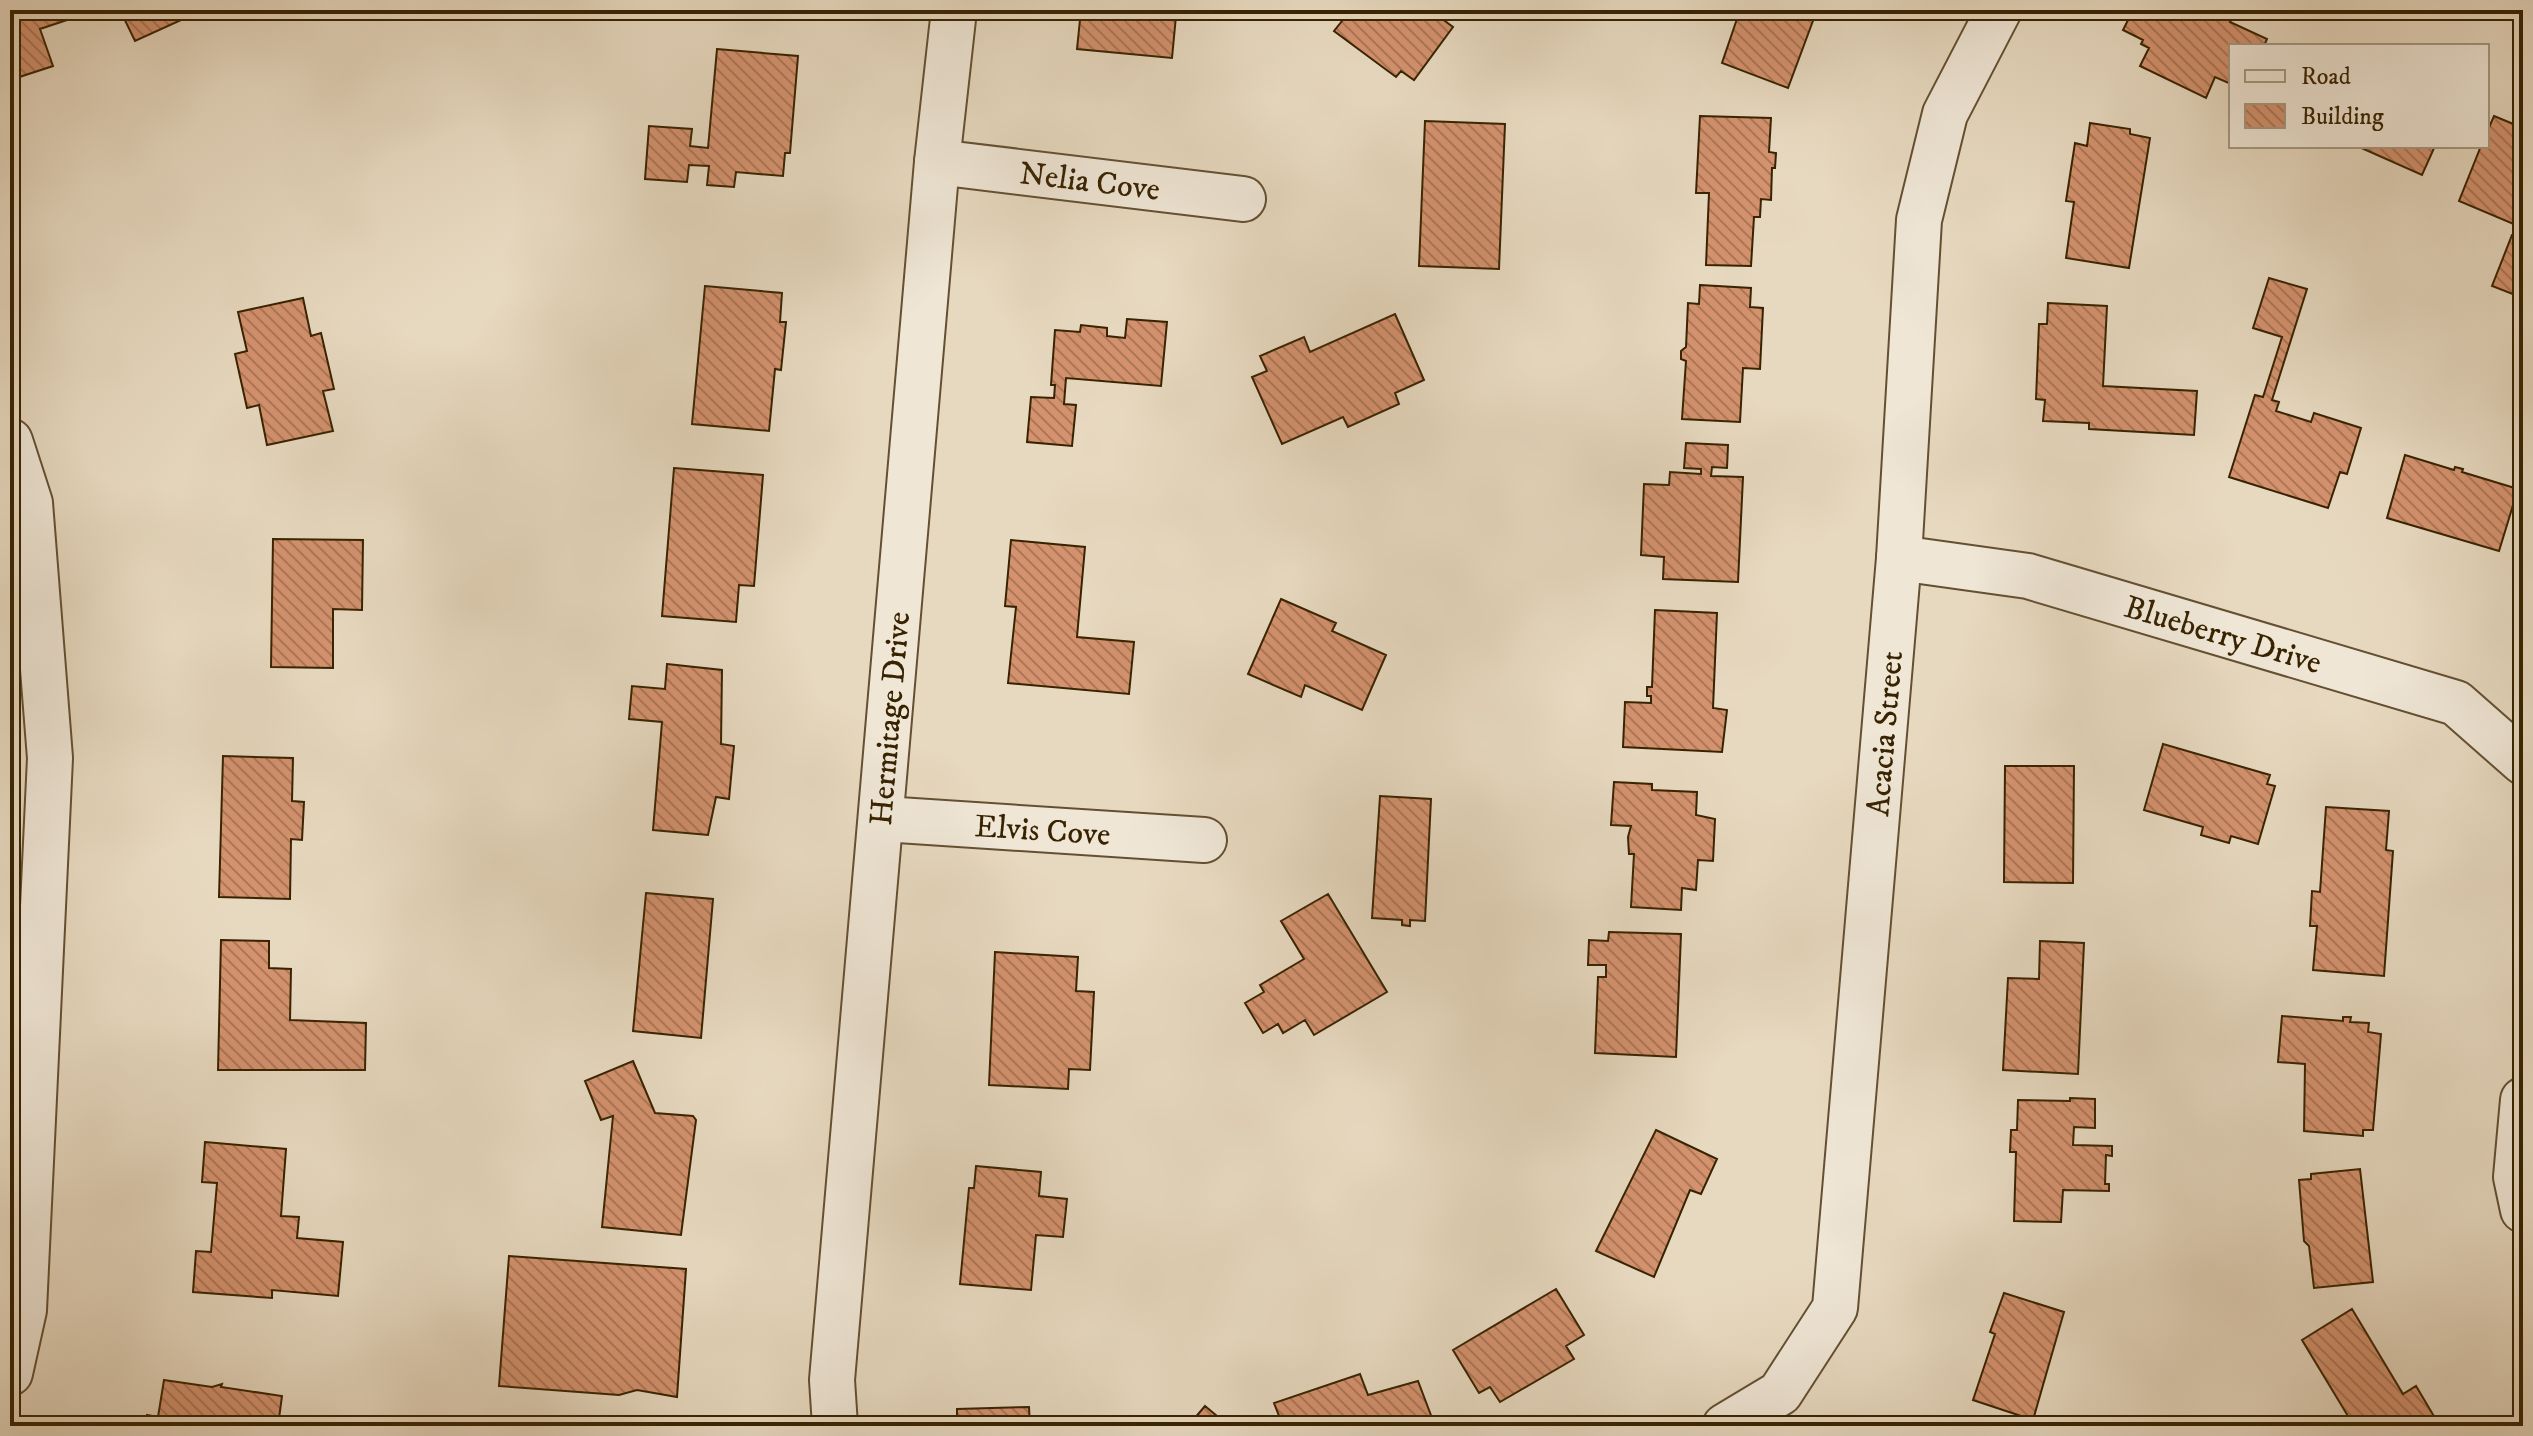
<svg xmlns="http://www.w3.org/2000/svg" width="2533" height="1436" font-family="'IM FELL DW Pica',serif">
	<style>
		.building { fill: url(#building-back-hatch); stroke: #382301; stroke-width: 2 }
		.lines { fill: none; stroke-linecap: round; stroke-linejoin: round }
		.street-casing { stroke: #645031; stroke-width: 48 }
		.street { stroke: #efe6d6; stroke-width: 44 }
		.labels { text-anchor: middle; stroke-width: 6; stroke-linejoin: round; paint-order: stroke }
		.street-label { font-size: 32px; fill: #382301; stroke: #efe6d6 }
	</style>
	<defs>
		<pattern id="building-back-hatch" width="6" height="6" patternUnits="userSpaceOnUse" patternTransform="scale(2)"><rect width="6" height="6" fill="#d4926e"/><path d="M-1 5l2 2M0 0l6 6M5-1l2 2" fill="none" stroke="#ad7758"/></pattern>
	</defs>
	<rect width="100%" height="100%" fill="#e7d9c0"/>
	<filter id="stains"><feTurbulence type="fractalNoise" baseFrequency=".0025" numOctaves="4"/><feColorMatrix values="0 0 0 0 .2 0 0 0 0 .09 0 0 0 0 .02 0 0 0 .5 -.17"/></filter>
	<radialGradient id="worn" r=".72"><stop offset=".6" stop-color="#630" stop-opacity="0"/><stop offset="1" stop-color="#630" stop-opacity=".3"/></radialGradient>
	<path class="building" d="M 10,10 L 97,10 L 40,29 L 53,66 L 10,80 Z
		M 120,10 L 203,10 L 135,41 Z
		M 1081,10 L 1180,10 L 1180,16 L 1176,16 L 1172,58 L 1077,49 Z
		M 1327,10 L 1430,10 L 1453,27 L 1414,80 L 1401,71 L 1396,77 L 1334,31 L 1342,21 Z
		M 1740,10 L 1817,10 L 1788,88 L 1722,63 Z
		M 2133,10 L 2236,10 L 2230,22 L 2267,39 L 2264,46 L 2231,46 L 2231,84 L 2215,77 L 2206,98 L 2140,66 L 2149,48 L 2141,44 L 2143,40 L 2123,30 Z
		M 717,49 L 798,56 L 790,153 L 785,153 L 783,176 L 736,172 L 734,187 L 707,185 L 709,166 L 689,165 L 687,182 L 645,179 L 649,126 L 692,129 L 690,146 L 708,148 Z
		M 1700,116 L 1771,118 L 1769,152 L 1776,153 L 1775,168 L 1772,168 L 1771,200 L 1761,199 L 1760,217 L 1754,217 L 1751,266 L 1706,265 L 1709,193 L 1696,193 Z
		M 2494,116 L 2523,128 L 2523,228 L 2459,201 L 2481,146 L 2487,146 L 2487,132 Z
		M 1425,121 L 1505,124 L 1499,269 L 1419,266 Z
		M 2090,123 L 2130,129 L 2130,134 L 2150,138 L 2129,268 L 2066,258 L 2074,202 L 2066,201 L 2075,143 L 2087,146 Z
		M 2357,146 L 2435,146 L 2422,175 Z
		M 2519,234 L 2523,236 L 2523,298 L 2492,286 L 2512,235 Z
		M 2269,278 L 2307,289 L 2272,400 L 2279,402 L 2276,411 L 2311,422 L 2314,413 L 2361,428 L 2347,474 L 2340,472 L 2328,508 L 2229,477 L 2255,395 L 2263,397 L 2282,337 L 2253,328 Z
		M 1700,285 L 1751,288 L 1750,307 L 1763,308 L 1760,369 L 1743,368 L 1740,422 L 1682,419 L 1686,361 L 1681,359 L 1681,351 L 1686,347 L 1688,303 L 1699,304 Z
		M 705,286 L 782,293 L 780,322 L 786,322 L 781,370 L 775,369 L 769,431 L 692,424 Z
		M 303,298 L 311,336 L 321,333 L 334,389 L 323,391 L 333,431 L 267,445 L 259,405 L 247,408 L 235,354 L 247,351 L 238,312 Z
		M 2048,303 L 2107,306 L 2103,386 L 2197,391 L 2194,435 L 2089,429 L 2089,423 L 2043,421 L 2045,400 L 2036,399 L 2039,324 L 2047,324 Z
		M 1395,314 L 1424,380 L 1395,393 L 1399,404 L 1348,427 L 1343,417 L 1282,444 L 1252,377 L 1267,371 L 1260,356 L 1304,337 L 1310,352 Z
		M 1127,319 L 1167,322 L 1161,386 L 1066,378 L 1064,404 L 1076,405 L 1072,446 L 1027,442 L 1031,397 L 1054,398 L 1055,385 L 1051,385 L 1055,330 L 1080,332 L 1081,325 L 1107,328 L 1107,336 L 1125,338 Z
		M 1686,443 L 1728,445 L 1727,468 L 1712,467 L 1711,476 L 1743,477 L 1738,582 L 1663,579 L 1664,557 L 1641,555 L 1644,484 L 1669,485 L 1670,472 L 1701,474 L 1701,469 L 1684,468 Z
		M 2405,455 L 2454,470 L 2455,467 L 2463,469 L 2462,472 L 2518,489 L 2499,551 L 2387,518 Z
		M 674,468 L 763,475 L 754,586 L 739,585 L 736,622 L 662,616 Z
		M 273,539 L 363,540 L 362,610 L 333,609 L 333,668 L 271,667 Z
		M 1011,540 L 1085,547 L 1077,637 L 1134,642 L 1129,694 L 1008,683 L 1016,607 L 1005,606 Z
		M 1281,599 L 1336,623 L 1332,631 L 1386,655 L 1362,710 L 1305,685 L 1301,697 L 1248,674 Z
		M 1655,610 L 1717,613 L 1713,708 L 1727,710 L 1722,752 L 1623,747 L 1625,702 L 1651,703 L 1651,696 L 1647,696 L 1647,687 L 1652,687 Z
		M 667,664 L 722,670 L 721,744 L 734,746 L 729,799 L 716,797 L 708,835 L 653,830 L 662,722 L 629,719 L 632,686 L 665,689 Z
		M 2163,744 L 2270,775 L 2267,784 L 2275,786 L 2258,844 L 2231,836 L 2229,843 L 2201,835 L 2203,827 L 2144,810 Z
		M 223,756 L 293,758 L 292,801 L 304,802 L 302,840 L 291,839 L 290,899 L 219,897 Z
		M 2005,766 L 2074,766 L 2073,883 L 2004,882 Z
		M 1614,782 L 1652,784 L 1652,790 L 1697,792 L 1696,815 L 1715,819 L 1713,861 L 1698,860 L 1696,890 L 1682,888 L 1681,910 L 1631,907 L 1634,854 L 1629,854 L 1628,837 L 1631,826 L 1611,825 Z
		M 1380,796 L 1431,799 L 1425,921 L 1410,920 L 1410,926 L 1402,925 L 1402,920 L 1372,918 Z
		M 2326,807 L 2389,811 L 2386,850 L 2393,851 L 2384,976 L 2313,970 L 2317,926 L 2310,926 L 2312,891 L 2320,892 Z
		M 646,893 L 713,899 L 701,1038 L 633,1031 Z
		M 1328,894 L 1387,992 L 1314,1035 L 1305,1020 L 1283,1033 L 1278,1024 L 1263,1033 L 1245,1003 L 1264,992 L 1260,985 L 1304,959 L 1281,921 Z
		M 1609,932 L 1681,934 L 1676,1057 L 1595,1053 L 1598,977 L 1606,977 L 1606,965 L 1588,965 L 1589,940 L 1608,941 Z
		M 221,940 L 269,941 L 269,968 L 291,969 L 290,1020 L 366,1023 L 365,1070 L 218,1070 Z
		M 2040,941 L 2084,943 L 2078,1074 L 2003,1070 L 2008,978 L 2039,979 Z
		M 995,952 L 1078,957 L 1076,991 L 1094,992 L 1090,1070 L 1069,1069 L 1068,1089 L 989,1085 Z
		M 2282,1016 L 2343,1021 L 2343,1017 L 2351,1017 L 2350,1022 L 2369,1023 L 2368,1032 L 2381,1034 L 2373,1130 L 2363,1130 L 2363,1136 L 2304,1131 L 2305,1064 L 2278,1062 Z
		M 633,1061 L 655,1113 L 693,1116 L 696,1120 L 681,1235 L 602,1227 L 613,1116 L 601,1120 L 585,1081 Z
		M 2070,1098 L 2095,1099 L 2095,1128 L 2074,1127 L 2073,1145 L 2112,1146 L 2112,1156 L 2106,1155 L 2105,1184 L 2109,1184 L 2109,1191 L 2063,1190 L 2061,1222 L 2014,1221 L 2016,1152 L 2010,1152 L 2011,1130 L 2017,1130 L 2018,1100 L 2070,1101 Z
		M 1656,1130 L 1717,1159 L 1701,1194 L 1690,1190 L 1654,1277 L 1596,1251 Z
		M 205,1142 L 286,1149 L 281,1216 L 299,1217 L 297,1238 L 343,1242 L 338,1296 L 272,1290 L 272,1298 L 193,1292 L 196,1251 L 211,1252 L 217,1183 L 202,1182 Z
		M 976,1166 L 1041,1172 L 1039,1196 L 1067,1199 L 1063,1237 L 1036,1235 L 1031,1290 L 960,1284 L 969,1188 L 974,1188 Z
		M 2360,1169 L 2373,1282 L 2314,1288 L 2309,1246 L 2304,1241 L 2299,1180 L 2311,1179 L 2311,1174 Z
		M 509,1256 L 686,1269 L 677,1397 L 637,1390 L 619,1395 L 499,1386 Z
		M 1556,1289 L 1584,1335 L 1566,1346 L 1574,1359 L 1500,1402 L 1490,1387 L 1479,1393 L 1453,1350 Z
		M 2004,1293 L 2064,1312 L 2033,1420 L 1973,1400 L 1995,1334 L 1990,1332 Z
		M 2352,1309 L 2403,1394 L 2416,1386 L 2438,1423 L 2432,1426 L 2354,1426 L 2302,1340 Z
		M 1360,1374 L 1368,1395 L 1418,1381 L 1435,1426 L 1283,1426 L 1274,1403 Z
		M 164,1380 L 212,1387 L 222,1384 L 221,1387 L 282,1396 L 278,1426 L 145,1426 L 147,1415 L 158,1417 Z
		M 1205,1406 L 1229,1426 L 1188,1426 Z
		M 1029,1407 L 1030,1426 L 957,1426 L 957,1409 Z"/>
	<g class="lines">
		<defs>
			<g id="street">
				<path id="s1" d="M 937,162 L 1243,199"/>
				<path d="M 10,441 L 30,503 L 50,758 L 24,1310 L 10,1373"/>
				<path id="s2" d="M 1899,558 L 2028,576 L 2456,703 L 2523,762"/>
				<path id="s3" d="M 883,819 L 1204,840"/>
				<path d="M 2523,1100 L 2516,1177 L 2523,1210"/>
				<path id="s4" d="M 835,1426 L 832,1380 L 937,162 L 954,10"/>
				<path id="s5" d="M 1725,1426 L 1780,1393 L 1835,1308 L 1899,558 L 1919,220 L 1945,114 L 1999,10"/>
			</g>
		</defs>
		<use href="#street" class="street-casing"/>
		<use href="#street" class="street"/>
	</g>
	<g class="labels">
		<g class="street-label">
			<text dy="11" stroke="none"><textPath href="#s1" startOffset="154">Nelia Cove</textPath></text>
			<text dy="11" stroke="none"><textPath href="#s2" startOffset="334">Blueberry Drive</textPath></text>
			<text dy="11" stroke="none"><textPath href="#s4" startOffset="710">Hermitage Drive</textPath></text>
			<text dy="11" stroke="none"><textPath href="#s5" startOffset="742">Acacia Street</textPath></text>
			<text dy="11" stroke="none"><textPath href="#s3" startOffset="160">Elvis Cove</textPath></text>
		</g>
	</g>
	<rect width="2533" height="1436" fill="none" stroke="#e7d9c0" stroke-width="40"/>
	<rect x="12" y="12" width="2509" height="1412" fill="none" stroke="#382301" stroke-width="4"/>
	<rect x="20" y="20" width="2493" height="1396" fill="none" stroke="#382301" stroke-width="2"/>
	<rect x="2229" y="44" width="260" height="104" fill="#efe6d6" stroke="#a69881" stroke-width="2"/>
	<rect x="2245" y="70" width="40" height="12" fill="#efe6d6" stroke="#a69881" stroke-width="2"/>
	<text x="2301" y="84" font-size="24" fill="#382301">Road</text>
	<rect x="2245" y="104" width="40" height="24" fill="url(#building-back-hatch)" stroke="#a69881" stroke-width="2"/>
	<text x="2301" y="124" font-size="24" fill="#382301">Building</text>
	<rect width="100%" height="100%" filter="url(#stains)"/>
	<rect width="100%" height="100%" fill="url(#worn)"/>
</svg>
